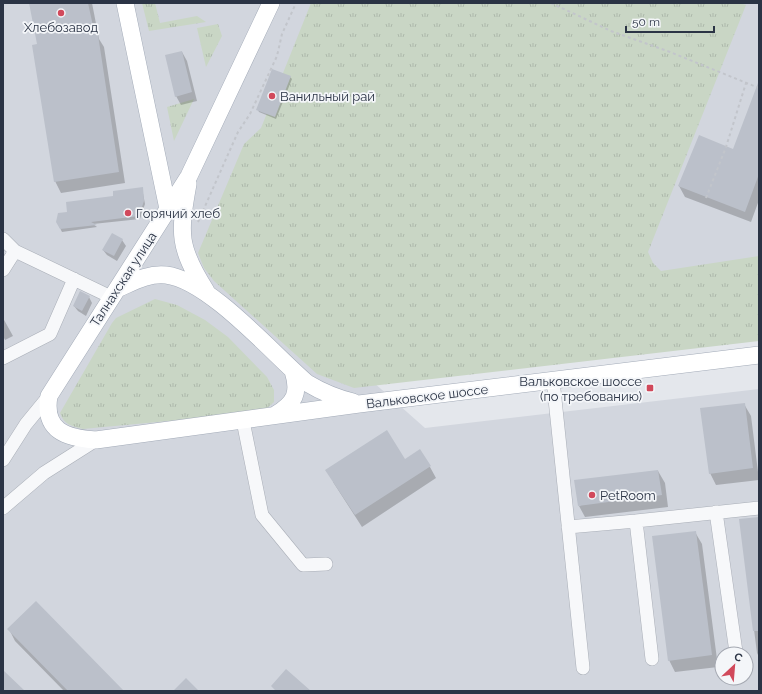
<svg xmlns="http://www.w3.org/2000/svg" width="762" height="694" font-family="Raleway,sans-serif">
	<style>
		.built { fill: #d2d6de; fill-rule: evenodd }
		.grass { fill: url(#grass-tufts) }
		.shadow { fill: #0003 }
		.building { fill: #bbc0ca }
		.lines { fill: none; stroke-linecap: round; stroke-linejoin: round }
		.minor-casing { stroke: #a9aeb7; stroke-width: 14 }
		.major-casing { stroke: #a3abb8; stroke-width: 18 }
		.path { stroke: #c2c5cb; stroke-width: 2; stroke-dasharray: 3 3; stroke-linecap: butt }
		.minor { stroke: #f7f8fa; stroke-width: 13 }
		.major { stroke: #fff; stroke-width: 17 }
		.poi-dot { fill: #d1495b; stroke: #f4f6f9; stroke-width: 1.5 }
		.labels { text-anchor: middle; stroke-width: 3.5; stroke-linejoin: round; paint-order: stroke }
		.poi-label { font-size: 13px; fill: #2b3445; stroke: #f4f6f9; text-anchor: start }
		.street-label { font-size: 13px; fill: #2b3445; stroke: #f4f6f9 }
	</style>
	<defs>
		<pattern id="grass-tufts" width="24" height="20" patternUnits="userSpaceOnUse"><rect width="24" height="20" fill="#c9d6c5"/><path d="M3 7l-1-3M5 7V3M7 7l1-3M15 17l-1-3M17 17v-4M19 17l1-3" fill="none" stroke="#adb8ab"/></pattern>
	</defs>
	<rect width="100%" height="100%" fill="#e4e7ec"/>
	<path class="built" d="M 3,3 L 321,3 L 232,257 L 425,428 L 759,389 L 759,691 L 3,691 ZM 722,654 L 746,654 L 746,678 L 722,678 Z
		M 699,3 L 759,3 L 759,278 L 629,293 Z"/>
	<path class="grass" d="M 142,3 L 155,3 L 160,23 L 197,16 L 206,22 L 149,31 Z
		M 311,3 L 740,3 L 746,5 L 648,252 L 653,263 L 661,271 L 759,256 L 759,341 L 354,388 L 317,374 L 214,281 L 204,268 L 198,253 L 244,144 L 261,128 Z
		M 218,24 L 222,36 L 206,67 L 197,28 Z
		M 194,99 L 174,141 L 167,107 Z
		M 155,299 L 177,305 L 205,320 L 228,337 L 267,377 L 274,390 L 274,402 L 263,412 L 83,429 C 72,426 64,425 60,413 L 112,323 L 116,318 Z"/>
	<path class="shadow" d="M 30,3 L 92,3 L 99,39 L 104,47 L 125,183 L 61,193 L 55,181 L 38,45 Z
		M 182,52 L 187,61 L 197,101 L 181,105 L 176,96 Z
		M 290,77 L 292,79 L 276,119 L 259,112 L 258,110 Z
		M 753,99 L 759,101 L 759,200 L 751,222 L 685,197 L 679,186 L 734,150 Z
		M 142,188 L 145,204 L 140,219 L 93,224 L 97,227 L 62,232 L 57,222 L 68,212 Z
		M 122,240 L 126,246 L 117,261 L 107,255 L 103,250 Z
		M 89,297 L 92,303 L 86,316 L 78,311 L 74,306 Z
		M 3,318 L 13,336 L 5,340 L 3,336 Z
		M 744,404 L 751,416 L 759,480 L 716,485 L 710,473 Z
		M 405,460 L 430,467 L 436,478 L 362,527 L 333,482 Z
		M 658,471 L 665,483 L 668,507 L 585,517 L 579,506 Z
		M 759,518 L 759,657 L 757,653 L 740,520 Z
		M 695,532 L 702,544 L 718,667 L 675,672 L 669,660 Z
		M 9,629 L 123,691 L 64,691 L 15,641 Z"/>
	<path class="building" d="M 29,3 L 88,3 L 95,35 L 98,35 L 119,172 L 54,182 L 32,45 L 37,44 Z
		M 182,51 L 192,92 L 175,97 L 165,55 Z
		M 272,69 L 291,76 L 275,117 L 256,110 Z
		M 758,83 L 759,174 L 745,212 L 678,186 L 699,135 L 733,149 Z
		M 143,187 L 144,201 L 139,216 L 91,222 L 97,225 L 60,229 L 56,222 L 58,213 L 67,212 L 66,202 L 113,196 L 113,191 Z
		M 112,233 L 123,239 L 114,256 L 102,250 Z
		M 80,291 L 90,296 L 82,311 L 73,306 Z
		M 745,403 L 753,468 L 709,474 L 700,408 Z
		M 387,430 L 405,459 L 420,449 L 431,466 L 355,515 L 325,470 Z
		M 658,470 L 662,495 L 578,506 L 574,480 Z
		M 759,517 L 759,631 L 753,631 L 739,519 Z
		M 696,531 L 712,655 L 668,661 L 652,536 Z
		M 36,601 L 124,691 L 68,691 L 7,629 Z
		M 286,669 L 311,691 L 276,691 L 271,686 Z
		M 3,670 L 25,691 L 3,691 Z
		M 186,678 L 199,691 L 173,691 Z"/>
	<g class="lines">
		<defs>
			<path id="minor" d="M 3,239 L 15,251 L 111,297
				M 3,270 L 15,251
				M 3,358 L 50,334 L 74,279
				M 553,380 L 583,668
				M 243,421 L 262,515 L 303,565 L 326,564
				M 3,460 L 26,424 L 49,396
				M 3,508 L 44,473 L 96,440
				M 716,512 L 736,652
				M 636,521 L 759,508
				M 568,527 L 636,521 L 652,659"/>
			<path id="major" d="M 125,3 L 168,209
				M 271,3 L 189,176 L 49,396 C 43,431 66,438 96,440 L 359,404 L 759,355
				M 188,184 C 179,234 178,247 206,291
				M 117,289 C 133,282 148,273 166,275 C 209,280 273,354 307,383 C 322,392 336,398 353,402
				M 275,415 C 295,403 300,393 293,371"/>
		</defs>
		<use href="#minor" class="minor-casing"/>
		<use href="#major" class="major-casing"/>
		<path class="path" d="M 551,3 L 611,31 L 670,52 L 759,88
			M 706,198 L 726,147 L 746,83
			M 198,222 L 238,132 L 250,114 L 277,56 L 282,34 L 296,3"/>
		<use href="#minor" class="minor"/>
		<use href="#major" class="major"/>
	</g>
	<g class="poi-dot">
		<circle cx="61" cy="13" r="4"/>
		<circle cx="272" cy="96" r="4"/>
		<circle cx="128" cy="213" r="4"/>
		<rect x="646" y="384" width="8" height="8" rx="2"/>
		<circle cx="592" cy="495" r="4"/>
	</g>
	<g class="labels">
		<g class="poi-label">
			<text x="61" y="32" text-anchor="middle">Хлебозавод</text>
			<text x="280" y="101">Ванильный рай</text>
			<text x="136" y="218">Горячий хлеб</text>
			<text x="642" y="386" text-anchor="end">Вальковское шоссе<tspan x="642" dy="15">(по требованию)</tspan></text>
			<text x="600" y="500">PetRoom</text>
		</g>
		<g class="street-label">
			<text transform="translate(123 279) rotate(-57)" y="5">Талнахская улица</text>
			<text transform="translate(427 396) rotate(-7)" y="5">Вальковское шоссе</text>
		</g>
	</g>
	<rect width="762" height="694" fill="none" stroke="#2b3445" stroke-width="8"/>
	<g transform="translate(734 666) rotate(26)"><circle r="19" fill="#f4f6f9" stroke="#a4a8b1"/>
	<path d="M0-3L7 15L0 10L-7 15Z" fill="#d1495b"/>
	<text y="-6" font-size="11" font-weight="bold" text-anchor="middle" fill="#2b3445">С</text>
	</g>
	<path d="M626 26v6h88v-6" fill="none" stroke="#2b3445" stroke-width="2"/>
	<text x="632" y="26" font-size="12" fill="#2b3445" stroke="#f4f6f9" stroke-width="3" paint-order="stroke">50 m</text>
</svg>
